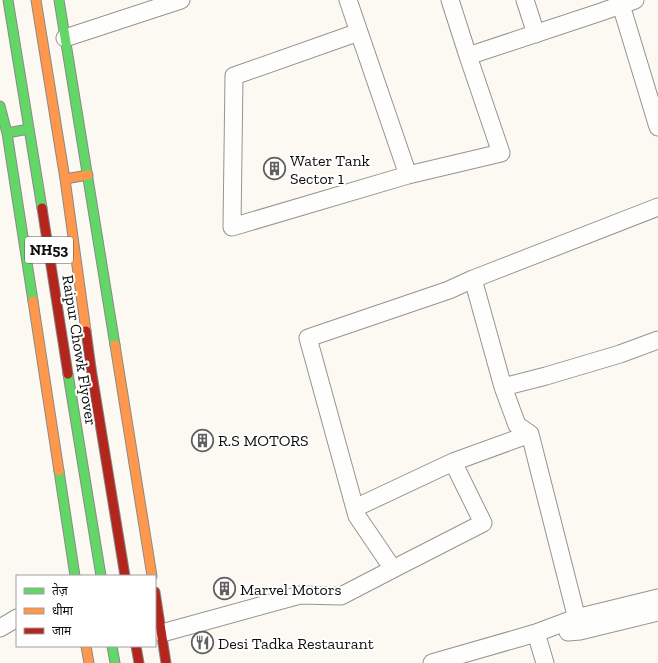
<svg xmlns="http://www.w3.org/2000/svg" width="658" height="663" font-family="'Zilla Slab','Noto Sans Devanagari',serif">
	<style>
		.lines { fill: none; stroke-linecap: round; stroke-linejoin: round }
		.street-casing { stroke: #959491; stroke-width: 19 }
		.fast-casing { stroke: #8b8a87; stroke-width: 11 }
		.slow-casing { stroke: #8b8a87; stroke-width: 11 }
		.jam-casing { stroke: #8b8a87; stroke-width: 11 }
		.street { stroke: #fefefd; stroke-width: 17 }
		.fast { stroke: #63d668; stroke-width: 9 }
		.slow { stroke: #ff974d; stroke-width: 9 }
		.jam { stroke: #b3261e; stroke-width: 9 }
		.labels { text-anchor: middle; stroke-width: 4; stroke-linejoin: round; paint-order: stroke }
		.shield { fill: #fff; stroke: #565656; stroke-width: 1 }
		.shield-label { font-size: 15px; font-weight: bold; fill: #0e0e0e }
		.poi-label { font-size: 16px; fill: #0e0e0e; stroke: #fff; text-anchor: start }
		.street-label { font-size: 16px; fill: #0e0e0e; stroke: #fff }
	</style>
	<rect width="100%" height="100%" fill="#fbf9f2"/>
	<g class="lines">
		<defs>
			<path id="street" d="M 348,0 L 408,175
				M 450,0 L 468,56 L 601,12 L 635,0
				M 525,0 L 536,34
				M 621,5 L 658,127
				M 359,32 L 234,76 L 232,227 L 408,175 L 501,153 L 468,56
				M 65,38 L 181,0
				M 473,279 L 503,387 L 517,425 L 530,434 L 580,631
				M 503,387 L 546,376 L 620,354 L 658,340
				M 453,462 L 530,434
				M 355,508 L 453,462 L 483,523 L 393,569 L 357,516 L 308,338 L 449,290 L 473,279 L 658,207
				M 0,628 L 17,618
				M 568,632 L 580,631 L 658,612
				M 162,633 L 300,595 L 341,596 L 393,569
				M 536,633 L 545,663
				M 432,663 L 536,633 L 576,618 L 658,598"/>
			<path id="fast" d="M 8,0 L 42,208
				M 59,0 L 115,345
				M 0,106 L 7,133 L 33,301
				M 7,133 L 29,129
				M 68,374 L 101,576
				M 59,471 L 75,576
				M 112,646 L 115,663"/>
			<path id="slow" d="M 36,0 L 65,179 L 86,331
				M 65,179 L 88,175
				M 33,301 L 59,471
				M 115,345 L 152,576
				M 86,646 L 89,663"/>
			<path id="jam" d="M 42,208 L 68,374
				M 86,331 L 91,368 L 125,576
				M 155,592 L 166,663
				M 136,646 L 139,663"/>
		</defs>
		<use href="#street" class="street-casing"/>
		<use href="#fast" class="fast-casing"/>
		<use href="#slow" class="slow-casing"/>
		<use href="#jam" class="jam-casing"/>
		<use href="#street" class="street"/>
		<use href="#fast" class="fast"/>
		<use href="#slow" class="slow"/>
		<use href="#jam" class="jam"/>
	</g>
	<defs>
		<symbol id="building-ring" viewBox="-11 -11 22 22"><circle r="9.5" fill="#fff" stroke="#61605e" stroke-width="1.5"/><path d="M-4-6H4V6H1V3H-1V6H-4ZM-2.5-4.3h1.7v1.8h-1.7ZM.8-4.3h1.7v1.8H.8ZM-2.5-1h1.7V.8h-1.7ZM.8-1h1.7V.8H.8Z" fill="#61605e"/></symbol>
		<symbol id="restaurant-ring" viewBox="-11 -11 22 22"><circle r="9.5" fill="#fff" stroke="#61605e" stroke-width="1.5"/><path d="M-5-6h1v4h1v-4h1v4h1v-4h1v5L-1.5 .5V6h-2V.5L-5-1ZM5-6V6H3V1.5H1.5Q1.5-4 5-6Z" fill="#61605e"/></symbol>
	</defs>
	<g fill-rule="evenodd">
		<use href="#building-ring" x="262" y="156" width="25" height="25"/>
		<use href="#building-ring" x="190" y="428" width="25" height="25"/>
		<use href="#building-ring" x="212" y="576" width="25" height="25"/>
		<use href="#restaurant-ring" x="190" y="630" width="25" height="25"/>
	</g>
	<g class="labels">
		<rect class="shield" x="25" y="237" width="48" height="26" rx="3"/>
		<g class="shield-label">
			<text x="49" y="255">NH53</text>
		</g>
		<g class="poi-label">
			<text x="290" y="166">Water Tank<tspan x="290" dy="18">Sector 1</tspan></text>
			<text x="218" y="446">R.S MOTORS</text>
			<text x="240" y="595">Marvel Motors</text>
			<text x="218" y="649">Desi Tadka Restaurant</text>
		</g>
		<g class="street-label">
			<text transform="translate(80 350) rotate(81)" y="6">Raipur Chowk Flyover</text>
		</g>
	</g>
	<rect x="16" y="575" width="140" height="72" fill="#ffffff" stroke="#9f9f9f"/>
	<rect x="24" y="588" width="20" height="6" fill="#63d668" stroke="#9f9f9f"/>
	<text x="52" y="595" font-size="12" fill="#0e0e0e">तेज़</text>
	<rect x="24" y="608" width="20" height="6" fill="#ff974d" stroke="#9f9f9f"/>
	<text x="52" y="615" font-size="12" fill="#0e0e0e">धीमा</text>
	<rect x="24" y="628" width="20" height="6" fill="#b3261e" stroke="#9f9f9f"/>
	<text x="52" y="635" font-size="12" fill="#0e0e0e">जाम</text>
</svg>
